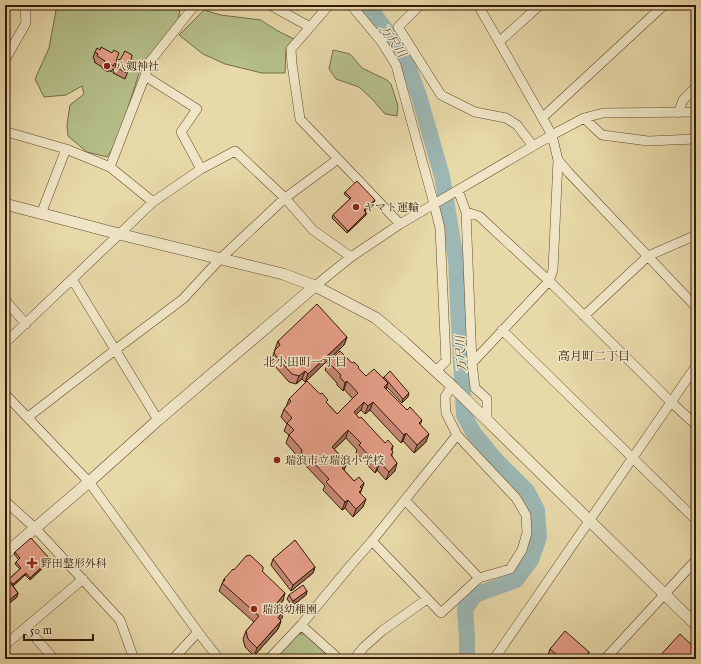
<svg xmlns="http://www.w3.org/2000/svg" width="701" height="664" font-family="'IM FELL English','Noto Serif JP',serif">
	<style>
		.green { fill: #b5bf89; stroke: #766c47 }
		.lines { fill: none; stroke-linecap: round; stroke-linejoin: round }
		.river { stroke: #9cb7b4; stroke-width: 16 }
		.minor-casing { stroke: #62492e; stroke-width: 10 }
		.tertiary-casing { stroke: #62492e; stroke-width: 12 }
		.minor { stroke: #f0e6c7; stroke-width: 9 }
		.tertiary { stroke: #f0e6c7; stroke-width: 11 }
		.wall { fill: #c58875; stroke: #361905 }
		.shaded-wall { fill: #a06f5f; stroke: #361905 }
		.building { fill: #e59e88; stroke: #361905 }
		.poi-dot { fill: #8f2418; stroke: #f0e6c7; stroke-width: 1.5 }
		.labels { text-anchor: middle; stroke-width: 3; stroke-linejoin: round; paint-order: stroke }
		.poi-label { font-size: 11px; fill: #361905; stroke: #f0e6c7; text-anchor: start }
		.water-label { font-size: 12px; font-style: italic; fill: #55483a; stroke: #f0e6c7 }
		.neighbourhood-label { font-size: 12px; fill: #361905; stroke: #f0e6c7 }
	</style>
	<rect width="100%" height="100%" fill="#e8d9a9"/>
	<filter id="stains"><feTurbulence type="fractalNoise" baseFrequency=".005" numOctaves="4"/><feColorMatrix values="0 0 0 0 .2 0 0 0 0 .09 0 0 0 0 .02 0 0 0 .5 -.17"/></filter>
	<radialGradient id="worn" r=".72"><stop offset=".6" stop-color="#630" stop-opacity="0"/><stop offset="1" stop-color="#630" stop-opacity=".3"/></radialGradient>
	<path class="green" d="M 57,5 L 95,5 L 97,6 L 99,5 L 143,5 L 155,8 L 180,10 L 178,21 L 151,57 L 141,67 L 117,142 L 107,157 L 87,152 L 68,136 L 67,125 L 70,105 L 84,94 L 82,86 L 66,95 L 44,97 L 35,79 L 49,48 Z
		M 204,10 L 221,15 L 261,20 L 276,30 L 294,39 L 286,49 L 285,73 L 262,73 L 225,64 L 203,54 L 179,35 Z
		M 333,50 L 350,54 L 362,68 L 387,80 L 391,84 L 398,106 L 397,116 L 385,114 L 372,99 L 359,87 L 336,79 L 329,69 Z
		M 298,634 L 304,634 L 332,659 L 275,659 Z"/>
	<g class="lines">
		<path class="river" d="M 367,5 L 403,52 L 419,96 L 442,176 L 456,260 L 458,305 L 464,415 L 473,432 L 495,459 L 527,491 L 537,510 L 539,537 L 531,560 L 516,580 L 475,595 L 465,609 L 467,636 L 467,659"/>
		<defs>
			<path id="minor" d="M 270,5 L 310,27
				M 329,5 L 291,49 L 292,64 L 300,119 L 400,224
				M 351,5 L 381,41 L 396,65 L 434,204 L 440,228 L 446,361 L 436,371
				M 420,5 L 398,27 L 441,95 L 475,112 L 506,118 L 517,125 L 533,146
				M 478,5 L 552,135 L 558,160 L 553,270 L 549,281 L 472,363 L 475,388 L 487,399 L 487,420
				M 499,42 L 540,5
				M 5,60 L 26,23 L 25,5
				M 145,76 L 197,109 L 181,132 L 201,169
				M 678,113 L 683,100 L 696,87
				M 542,118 L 664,5
				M 584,118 L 602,135 L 648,141 L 696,139
				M 5,130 L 7,132 L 66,149 L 110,167 L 147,197 L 153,202
				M 558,160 L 569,173 L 696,307
				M 110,167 L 145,76 L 148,64 L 195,5
				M 458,190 L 466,212 L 472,363
				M 466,212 L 479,216 L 549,281 L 671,402 L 696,425
				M 41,214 L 66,149
				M 72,279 L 158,420
				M 315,286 L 351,257 L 400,224 L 552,135 L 584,118 L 603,113 L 696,112
				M 5,300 L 26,324
				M 584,316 L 648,256 L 696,235
				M 502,330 L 696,520
				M 5,343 L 153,202 L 201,169 L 235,151 L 285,198 L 313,230 L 351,257
				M 5,394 L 89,482 L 198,632 L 219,659
				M 28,417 L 115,350 L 183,299 L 220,259 L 285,198 L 338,159
				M 405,500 L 479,578
				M 5,501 L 35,528 L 120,620 L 134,659
				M 372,541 L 441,613 L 479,578 L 510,569 L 522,550 L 527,533 L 526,515 L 516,498 L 457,435
				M 301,625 L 339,659
				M 26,627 L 54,659
				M 5,645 L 83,579
				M 173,659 L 198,632
				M 269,659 L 301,625 L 350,566 L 372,541 L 457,435 L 446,413 L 445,397 L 452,386
				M 354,659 L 364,647 L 382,631 L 427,599
				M 494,659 L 696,366
				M 605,659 L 696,560"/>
			<path id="tertiary" d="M 5,204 L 119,234 L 283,274 L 315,286 L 376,318 L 404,342 L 452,386 L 696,625
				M 5,554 L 89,482 L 158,420 L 315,286"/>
		</defs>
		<use href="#minor" class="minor-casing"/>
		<use href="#tertiary" class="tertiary-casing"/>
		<use href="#minor" class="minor"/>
		<use href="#tertiary" class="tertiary"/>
	</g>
	<path class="wall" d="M 95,52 L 117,62 L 120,60 L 130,64 L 130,66 L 125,79 L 113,73 L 114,70 L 113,69 L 111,72 L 109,70 L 108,72 L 102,68 L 102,67 L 94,62 L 95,60 L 93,58 Z
		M 345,192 L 375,200 L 374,202 L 365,210 L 366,213 L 366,215 L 347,233 L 332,218 L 333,215 L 350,199 L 344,194 Z
		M 347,337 L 344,345 L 305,382 L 302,379 L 296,384 L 289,382 L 273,364 L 271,361 L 275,350 L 275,349 L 278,341 Z
		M 328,362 L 352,363 L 366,376 L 383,378 L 384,377 L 408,397 L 402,403 L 387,387 L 386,389 L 407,410 L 422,420 L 420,425 L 426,442 L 414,453 L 403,441 L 401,443 L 370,410 L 365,414 L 361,410 L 356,415 L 385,443 L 393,446 L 392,451 L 392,457 L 395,471 L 386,480 L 377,470 L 375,473 L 356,453 L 357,450 L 346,438 L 334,449 L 347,463 L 344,470 L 354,481 L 364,483 L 360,493 L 363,507 L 353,517 L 345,508 L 342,510 L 323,490 L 325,486 L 306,466 L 298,460 L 299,458 L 286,443 L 289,435 L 284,431 L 287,424 L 281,417 L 284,409 L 286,407 L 289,399 L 327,403 L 337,414 L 353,399 L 344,389 L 343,391 L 337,385 L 337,383 L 325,370 Z
		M 15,552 L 50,559 L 50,561 L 30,580 L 25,575 L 13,586 L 18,593 L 17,597 L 7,605 L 5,603 L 5,583 L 8,581 L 8,580 L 20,569 L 15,564 L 16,562 L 19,560 L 14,554 Z
		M 273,559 L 315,567 L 313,573 L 291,591 L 271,565 Z
		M 263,572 L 283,601 L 279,605 L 284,610 L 282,618 L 280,620 L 281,621 L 278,629 L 254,656 L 245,647 L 243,639 L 246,631 L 254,622 L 219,591 L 224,579 Z
		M 307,591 L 306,595 L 292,606 L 287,599 L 289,595 Z
		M 550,649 L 589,652 L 586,659 L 553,659 L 548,655 Z"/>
	<path class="shaded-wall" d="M 375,200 L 374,202 L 363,212 L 364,210 Z
		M 366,213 L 366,215 L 347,233 L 348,231 Z
		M 347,337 L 344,345 L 305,382 L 308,374 Z
		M 305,371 L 302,379 L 296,384 L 299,376 Z
		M 347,381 L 344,389 L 343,391 L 345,383 Z
		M 388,383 L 385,391 L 384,387 Z
		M 409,393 L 408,397 L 402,403 L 403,399 Z
		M 364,402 L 361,410 L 351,420 L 354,412 Z
		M 373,402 L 370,410 L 365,414 L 368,406 Z
		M 348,430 L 346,438 L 329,454 L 332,447 Z
		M 406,433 L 403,441 L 401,443 L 404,435 Z
		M 429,434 L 426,442 L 414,453 L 417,445 Z
		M 380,462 L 377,470 L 375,473 L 378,465 Z
		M 347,463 L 344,470 L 342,468 Z
		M 397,463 L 395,471 L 386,480 L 389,472 Z
		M 364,483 L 359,497 L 356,500 L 360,487 Z
		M 366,499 L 363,507 L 353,517 L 356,509 Z
		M 348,500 L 345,508 L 342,510 L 345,502 Z
		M 50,559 L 50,561 L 30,580 L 30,578 Z
		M 315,567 L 313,573 L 291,591 L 293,585 Z
		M 26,573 L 25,575 L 12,587 L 13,584 Z
		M 307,591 L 306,595 L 292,606 L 293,601 Z
		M 18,593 L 17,597 L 7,605 L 8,601 Z
		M 285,593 L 283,601 L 274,611 L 277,603 Z
		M 284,610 L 282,618 L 275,626 L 278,618 Z
		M 281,621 L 278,629 L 254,656 L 257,648 Z
		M 9,626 L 6,634 L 5,634 L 5,629 Z
		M 696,649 L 694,655 L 690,659 L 687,659 Z
		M 589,652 L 587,658 L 586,659 L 585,657 Z"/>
	<path class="building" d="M 101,47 L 112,53 L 114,50 L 119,53 L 116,61 L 117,62 L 119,59 L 120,60 L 125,51 L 132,55 L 132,57 L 129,63 L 130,66 L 127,73 L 115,67 L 116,64 L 115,63 L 113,66 L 111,64 L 110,66 L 104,62 L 105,61 L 97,56 L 98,54 L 95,52 L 97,48 L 100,50 Z
		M 357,181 L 375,200 L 364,210 L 366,213 L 348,231 L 333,215 L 351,198 L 345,192 Z
		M 317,304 L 347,337 L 308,374 L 305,371 L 299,376 L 292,374 L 276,356 L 274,353 L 275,350 L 280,345 L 278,341 Z
		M 340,351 L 352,363 L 354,362 L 359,367 L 358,368 L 366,376 L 374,369 L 388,383 L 384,387 L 407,410 L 410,407 L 422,420 L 419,423 L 429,434 L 417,445 L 406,433 L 404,435 L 373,402 L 368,406 L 364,402 L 354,412 L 359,418 L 361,417 L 385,443 L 388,440 L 393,446 L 391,449 L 393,452 L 391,455 L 397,463 L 389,472 L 380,462 L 378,465 L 359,445 L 361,443 L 348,430 L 332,447 L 347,463 L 342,468 L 354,481 L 359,477 L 364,483 L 360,487 L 362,489 L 359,492 L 366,499 L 356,509 L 348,500 L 345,502 L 326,482 L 329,479 L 309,458 L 301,452 L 302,450 L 289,435 L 294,430 L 287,423 L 292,418 L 284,409 L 291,401 L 289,399 L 307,381 L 320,394 L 322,393 L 328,400 L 326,402 L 337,414 L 358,393 L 347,381 L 345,383 L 340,377 L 341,375 L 328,362 Z
		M 390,371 L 409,393 L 403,399 L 384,377 Z
		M 31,538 L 50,559 L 30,578 L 26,573 L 13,584 L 8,580 L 21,568 L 16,562 L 20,558 L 15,552 Z
		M 295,540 L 315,567 L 293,585 L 273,559 Z
		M 250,555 L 263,567 L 263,570 L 262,571 L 285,593 L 277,603 L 284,610 L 278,618 L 281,621 L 257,648 L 248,639 L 246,631 L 259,616 L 222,583 L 225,580 L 224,579 L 233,569 L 234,570 L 246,556 Z
		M 8,580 L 18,593 L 8,601 L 5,597 L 5,583 Z
		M 303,585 L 307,591 L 293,601 L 289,595 Z
		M 5,622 L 9,626 L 5,629 Z
		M 565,631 L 589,652 L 585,657 L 586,659 L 562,659 L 550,649 Z
		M 680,634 L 696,649 L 687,659 L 657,659 Z"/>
	<g class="poi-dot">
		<circle cx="107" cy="66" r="4"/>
		<circle cx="356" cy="207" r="4"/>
		<circle cx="277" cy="460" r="4"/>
		<path d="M30 557h4v4h4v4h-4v4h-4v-4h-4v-4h4z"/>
		<circle cx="254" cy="609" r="4"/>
	</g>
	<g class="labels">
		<g class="poi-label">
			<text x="115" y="70">八剱神社</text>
			<text x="364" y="211">ヤマト運輸</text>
			<text x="285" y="464">瑞浪市立瑞浪小学校</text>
			<text x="41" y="567">野田整形外科</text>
			<text x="262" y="613">瑞浪幼稚園</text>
		</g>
		<g class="water-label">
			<text transform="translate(393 41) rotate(56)" y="4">万尺川</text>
			<text transform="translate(461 354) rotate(-93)" y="4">万尺川</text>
		</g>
		<g class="neighbourhood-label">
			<text x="594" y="360">高月町二丁目</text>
			<text x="305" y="366">北小田町一丁目</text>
		</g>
	</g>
	<rect width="701" height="664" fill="none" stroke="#e8d9a9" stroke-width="20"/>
	<rect x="6" y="6" width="689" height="652" fill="none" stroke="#361905" stroke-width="2"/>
	<rect x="10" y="10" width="681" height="644" fill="none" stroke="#361905"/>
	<path d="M24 634v6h69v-6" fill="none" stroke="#361905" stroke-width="2"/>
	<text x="30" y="634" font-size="12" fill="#361905" stroke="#f0e6c7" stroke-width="3" paint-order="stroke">50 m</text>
	<rect width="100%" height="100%" filter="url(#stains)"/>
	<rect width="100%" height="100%" fill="url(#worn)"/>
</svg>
